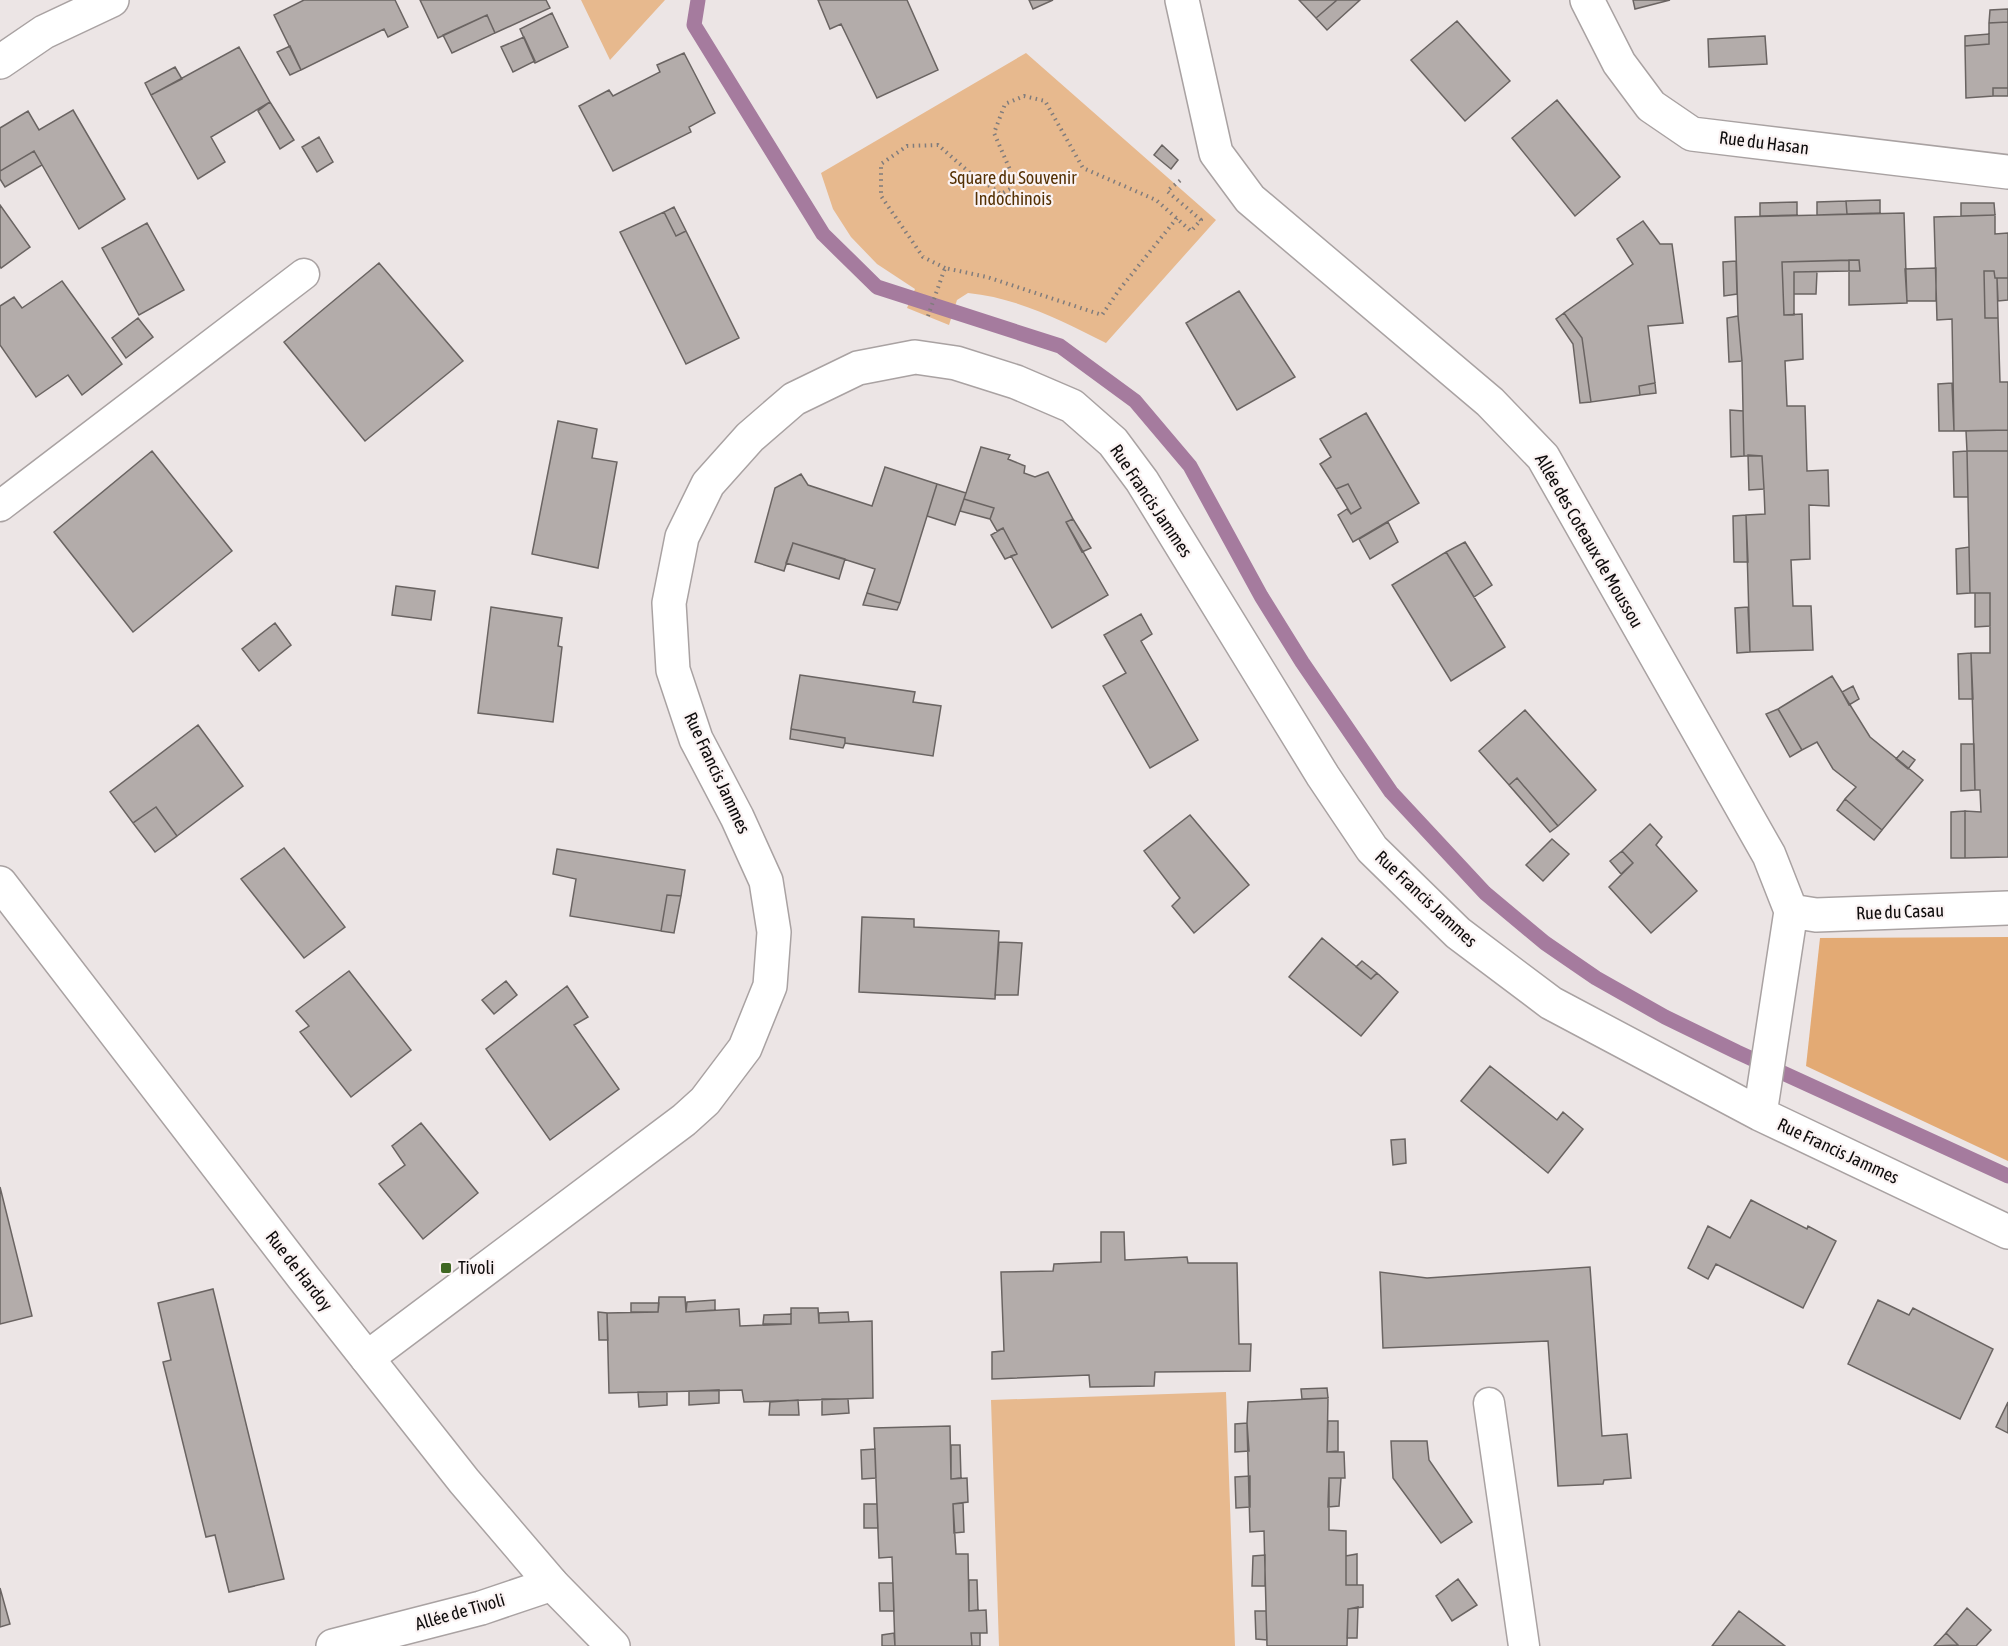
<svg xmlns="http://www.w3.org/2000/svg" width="2008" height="1646" font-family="'Asap Condensed',sans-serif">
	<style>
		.green { fill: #e7b98e }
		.forest { fill: #e3aa74 }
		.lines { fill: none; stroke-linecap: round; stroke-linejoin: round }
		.stream { stroke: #a57b9e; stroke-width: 15 }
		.building { fill: #b3acaa; stroke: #6a6462; stroke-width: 1.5 }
		.lane-casing { stroke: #a9a2a2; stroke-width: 33 }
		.street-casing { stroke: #a9a2a2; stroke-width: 36 }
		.secondary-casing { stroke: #a9a2a2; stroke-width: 36 }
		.path { stroke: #807c7c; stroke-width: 4; stroke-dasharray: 1.5 4.5; stroke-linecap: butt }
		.lane { stroke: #fff; stroke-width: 30 }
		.street { stroke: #fff; stroke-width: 33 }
		.secondary { stroke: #fff; stroke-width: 33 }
		.poi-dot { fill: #406823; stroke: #faf2f2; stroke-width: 2 }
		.labels { text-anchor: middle; stroke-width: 4.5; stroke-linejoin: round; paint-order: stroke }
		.street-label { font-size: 18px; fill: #0e0c0c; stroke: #faf2f2 }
		.park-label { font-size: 18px; fill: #543003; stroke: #faf2f2 }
		.poi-label { font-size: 18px; fill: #0e0c0c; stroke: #faf2f2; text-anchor: start }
	</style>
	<rect width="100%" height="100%" fill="#ece5e5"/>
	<path class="green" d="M 581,0 L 665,0 L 610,60 Z
		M 1026,53 L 1216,220 L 1106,343 C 1062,321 1018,298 968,293 L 957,300 L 949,325 L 907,308 L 915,289 L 877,264 L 851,237 L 833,209 L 821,173 Z
		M 1226,1392 L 1235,1646 L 999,1646 L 991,1400 Z"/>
	<path class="forest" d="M 2008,937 L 2008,1161 L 1806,1066 L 1820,938 Z"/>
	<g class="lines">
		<path class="stream" d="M 698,0 L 694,25 L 823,234 L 877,287 L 1060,346 L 1135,401 L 1190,466 L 1261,596 L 1302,662 L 1391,792 L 1485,893 L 1545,943 L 1596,978 L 1665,1017 L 1737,1052 L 2008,1176"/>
	</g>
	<path class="building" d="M 304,0 L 395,0 L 408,27 L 388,37 L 384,29 L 301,70 L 274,15 Z
		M 420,0 L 546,0 L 550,8 L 495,33 L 487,15 L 438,38 Z
		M 818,0 L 907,0 L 938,70 L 877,98 L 841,24 L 830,29 Z
		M 1029,0 L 1053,0 L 1033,9 Z
		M 1299,0 L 1337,0 L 1316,18 Z
		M 1337,0 L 1360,0 L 1327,30 L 1316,18 Z
		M 1633,0 L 1670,0 L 1635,9 Z
		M 2008,9 L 2008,22 L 1989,23 L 1990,10 Z
		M 552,13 L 568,47 L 535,63 L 520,29 Z
		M 487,15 L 495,33 L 452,53 L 443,35 Z
		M 1457,21 L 1510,81 L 1465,121 L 1411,60 Z
		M 2008,22 L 2008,88 L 1993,88 L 1993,96 L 1966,98 L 1965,46 L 1989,44 L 1989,23 Z
		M 1989,34 L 1989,44 L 1965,46 L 1965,36 Z
		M 1765,36 L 1767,64 L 1709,67 L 1708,39 Z
		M 524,37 L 535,61 L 513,72 L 501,47 Z
		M 290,46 L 301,70 L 290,75 L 277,52 Z
		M 239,47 L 270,102 L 211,137 L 225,162 L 198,179 L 151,95 Z
		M 684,53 L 715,113 L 689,127 L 691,132 L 613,171 L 579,106 L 609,90 L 613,96 L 660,72 L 657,65 Z
		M 175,67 L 182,79 L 151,95 L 145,83 Z
		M 1993,88 L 2008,88 L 2008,96 L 1993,96 Z
		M 1557,100 L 1620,177 L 1575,216 L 1512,138 Z
		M 270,102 L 294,140 L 280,149 L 258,111 Z
		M 73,110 L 125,199 L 79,229 L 34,151 L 0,171 L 0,128 L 28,111 L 39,130 Z
		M 319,137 L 333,162 L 317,172 L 302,147 Z
		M 1162,145 L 1178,160 L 1171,169 L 1154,155 Z
		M 34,151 L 42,165 L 5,187 L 0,179 L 0,171 Z
		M 1880,200 L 1880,213 L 1847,214 L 1846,201 Z
		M 1846,201 L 1847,214 L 1817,215 L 1817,202 Z
		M 1797,202 L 1797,215 L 1760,216 L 1760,203 Z
		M 1961,203 L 1994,203 L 1995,215 L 1961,216 Z
		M 0,205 L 30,247 L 1,268 L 0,266 Z
		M 674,207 L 686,231 L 676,236 L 664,212 Z
		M 664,212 L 676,236 L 686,231 L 739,338 L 686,364 L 620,232 Z
		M 1904,213 L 1907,303 L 1849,305 L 1849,271 L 1860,271 L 1859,260 L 1782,262 L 1784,315 L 1802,314 L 1803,359 L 1785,361 L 1787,406 L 1805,406 L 1807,471 L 1828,470 L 1829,506 L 1809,505 L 1810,559 L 1791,560 L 1793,606 L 1811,606 L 1813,650 L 1750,652 L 1746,515 L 1765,514 L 1764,489 L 1762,456 L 1744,456 L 1742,361 L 1738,316 L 1735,217 Z
		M 1995,215 L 1995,234 L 2008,233 L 2008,278 L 1995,278 L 1994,271 L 1984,271 L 1985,318 L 1998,318 L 2000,382 L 2008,382 L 2008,430 L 1954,431 L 1952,319 L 1937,320 L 1934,217 Z
		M 1643,221 L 1660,244 L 1672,244 L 1683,323 L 1648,326 L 1655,383 L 1639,386 L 1640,395 L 1591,402 L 1582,338 L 1564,313 L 1633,264 L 1617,239 Z
		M 147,223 L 184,290 L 139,315 L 102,248 Z
		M 1849,260 L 1859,260 L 1860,271 L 1849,271 Z
		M 1849,260 L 1849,271 L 1794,272 L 1794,315 L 1784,315 L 1782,262 Z
		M 1736,261 L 1737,294 L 1724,296 L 1723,262 Z
		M 379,263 L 463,361 L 365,441 L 284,342 Z
		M 1936,268 L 1936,301 L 1907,301 L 1905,269 Z
		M 1984,271 L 1994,271 L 1995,278 L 1997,278 L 1998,318 L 1985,318 Z
		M 1794,272 L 1817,272 L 1816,294 L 1794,294 Z
		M 1997,278 L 2008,278 L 2008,300 L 1998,301 Z
		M 62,281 L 122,364 L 82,395 L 68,375 L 36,397 L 0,345 L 0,306 L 14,297 L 22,308 Z
		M 1239,291 L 1295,377 L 1237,410 L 1186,323 Z
		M 1564,313 L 1582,338 L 1591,402 L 1580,403 L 1573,344 L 1556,319 Z
		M 1738,316 L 1742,361 L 1729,362 L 1727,318 Z
		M 138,318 L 153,337 L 126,358 L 112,338 Z
		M 1655,383 L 1656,393 L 1640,395 L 1639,386 Z
		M 1952,383 L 1954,431 L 1939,431 L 1938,384 Z
		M 1730,410 L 1743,411 L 1744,456 L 1731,457 Z
		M 1366,413 L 1419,503 L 1353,542 L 1338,515 L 1347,509 L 1351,514 L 1361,508 L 1348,484 L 1336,489 L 1320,464 L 1331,457 L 1320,439 Z
		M 558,421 L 597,429 L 592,458 L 617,462 L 598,568 L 532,554 Z
		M 2008,430 L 2008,451 L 1967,451 L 1966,431 Z
		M 981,447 L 1010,455 L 1008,459 L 1025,466 L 1024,473 L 1035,477 L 1048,472 L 1073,519 L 1066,522 L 1108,595 L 1052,628 L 1011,556 L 1017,554 L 1003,528 L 997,531 L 990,519 L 994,508 L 964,499 Z
		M 152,451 L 232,551 L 133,632 L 54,532 Z
		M 1967,451 L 2008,451 L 2008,857 L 1965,858 L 1965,811 L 1981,812 L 1980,790 L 1975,790 L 1971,653 L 1990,653 L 1990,593 L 1970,593 Z
		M 1967,451 L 1968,497 L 1954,497 L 1953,452 Z
		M 1748,455 L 1762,456 L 1764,489 L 1749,490 Z
		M 885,467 L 937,484 L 900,603 L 867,593 L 875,569 L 793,543 L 784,571 L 755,562 L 775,488 L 801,474 L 808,485 L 872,506 Z
		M 937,484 L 966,493 L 955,525 L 927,516 Z
		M 1348,484 L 1361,508 L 1351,514 L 1336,489 Z
		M 964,499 L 994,508 L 990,519 L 960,511 Z
		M 1746,515 L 1748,562 L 1734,562 L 1733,516 Z
		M 1073,519 L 1091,548 L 1082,552 L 1066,522 Z
		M 1388,522 L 1398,542 L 1370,559 L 1359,539 Z
		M 1003,528 L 1017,554 L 1005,559 L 991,535 Z
		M 1465,542 L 1492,585 L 1474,597 L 1446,552 Z
		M 793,543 L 845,559 L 839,579 L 786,563 Z
		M 1969,547 L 1970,593 L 1957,594 L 1956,549 Z
		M 1446,552 L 1505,647 L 1451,681 L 1392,585 Z
		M 396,586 L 435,591 L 431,620 L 392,615 Z
		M 867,593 L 900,603 L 897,610 L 863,605 Z
		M 1975,593 L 1990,593 L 1990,626 L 1975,627 Z
		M 491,607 L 562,618 L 558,646 L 562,647 L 553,722 L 478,713 Z
		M 1748,607 L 1750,652 L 1737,653 L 1735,608 Z
		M 1141,614 L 1152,634 L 1141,641 L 1198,740 L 1150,768 L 1103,686 L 1126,673 L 1104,635 Z
		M 275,623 L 291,645 L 259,671 L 242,649 Z
		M 1971,653 L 1973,699 L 1959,699 L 1958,654 Z
		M 800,675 L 915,692 L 913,702 L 941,706 L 933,756 L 845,743 L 845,738 L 791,729 Z
		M 1832,676 L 1870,737 L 1923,780 L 1882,830 L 1845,799 L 1856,787 L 1833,769 L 1817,742 L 1802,750 L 1778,709 Z
		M 1853,686 L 1859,699 L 1849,705 L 1842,692 Z
		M 1778,709 L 1802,750 L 1790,757 L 1766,714 Z
		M 1525,710 L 1596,790 L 1558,826 L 1517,778 L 1509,785 L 1479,751 Z
		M 198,725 L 243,786 L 177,836 L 156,807 L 133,823 L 110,792 Z
		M 791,729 L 845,738 L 845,743 L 843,748 L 790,739 Z
		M 1961,744 L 1974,744 L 1975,790 L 1961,791 Z
		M 1903,751 L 1915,760 L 1908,769 L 1896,759 Z
		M 1517,778 L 1558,826 L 1550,832 L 1509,785 Z
		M 1845,799 L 1882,830 L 1874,840 L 1837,810 Z
		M 156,807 L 177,836 L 155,852 L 133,823 Z
		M 1965,811 L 1965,858 L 1951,858 L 1951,812 Z
		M 1190,815 L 1249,885 L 1194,933 L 1172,906 L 1180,898 L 1144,851 Z
		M 1650,824 L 1662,837 L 1656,845 L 1697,891 L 1651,933 L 1609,887 L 1633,863 L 1622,851 Z
		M 1552,839 L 1569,854 L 1543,881 L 1526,865 Z
		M 284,848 L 345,927 L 304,958 L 241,879 Z
		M 557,849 L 685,870 L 681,896 L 667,895 L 661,931 L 570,916 L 576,879 L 553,874 Z
		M 1622,851 L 1633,863 L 1621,874 L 1610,861 Z
		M 667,895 L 681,896 L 674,933 L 661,931 Z
		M 862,917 L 914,919 L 914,927 L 999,931 L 995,999 L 859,992 Z
		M 1322,938 L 1371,979 L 1377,973 L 1398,992 L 1361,1036 L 1289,977 Z
		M 999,942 L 1022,943 L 1018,995 L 995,995 Z
		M 1362,961 L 1377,973 L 1371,979 L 1356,967 Z
		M 349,971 L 411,1050 L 351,1097 L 300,1032 L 309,1026 L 296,1011 Z
		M 506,981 L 517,995 L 494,1014 L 482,1000 Z
		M 567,986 L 588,1017 L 574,1025 L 619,1089 L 550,1140 L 486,1049 Z
		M 1490,1066 L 1557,1120 L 1563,1112 L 1583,1129 L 1548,1173 L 1461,1101 Z
		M 421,1123 L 478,1193 L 423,1239 L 379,1184 L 405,1165 L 392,1146 Z
		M 1405,1139 L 1406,1163 L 1393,1165 L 1391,1140 Z
		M 0,1187 L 32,1316 L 0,1324 Z
		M 1751,1200 L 1807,1229 L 1808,1226 L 1836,1241 L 1803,1308 L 1716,1264 L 1708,1279 L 1688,1268 L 1708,1226 L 1730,1238 Z
		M 1101,1232 L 1124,1232 L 1125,1260 L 1187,1257 L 1188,1263 L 1237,1263 L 1239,1344 L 1251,1344 L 1250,1371 L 1155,1372 L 1154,1386 L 1090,1387 L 1089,1375 L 992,1379 L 992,1352 L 1004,1351 L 1001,1272 L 1053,1271 L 1054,1264 L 1101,1262 Z
		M 1590,1267 L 1602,1436 L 1627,1434 L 1631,1478 L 1604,1480 L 1603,1484 L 1558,1486 L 1548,1341 L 1383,1348 L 1380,1272 L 1427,1278 Z
		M 213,1289 L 284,1579 L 229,1592 L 215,1535 L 206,1537 L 163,1362 L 171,1360 L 158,1303 Z
		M 659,1297 L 685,1297 L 686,1312 L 739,1309 L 740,1326 L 791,1324 L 791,1308 L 818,1308 L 819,1323 L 872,1321 L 873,1398 L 744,1402 L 742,1390 L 609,1393 L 607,1313 L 658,1312 Z
		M 715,1300 L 715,1310 L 686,1312 L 687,1302 Z
		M 1878,1300 L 1909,1315 L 1913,1308 L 1993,1349 L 1960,1419 L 1848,1364 Z
		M 631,1303 L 659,1303 L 658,1312 L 631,1312 Z
		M 598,1312 L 607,1313 L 608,1340 L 599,1340 Z
		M 848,1312 L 849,1322 L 819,1323 L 819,1313 Z
		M 791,1314 L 791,1324 L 763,1324 L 764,1315 Z
		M 1327,1388 L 1328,1398 L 1302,1399 L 1301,1389 Z
		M 719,1390 L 719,1403 L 689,1405 L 689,1391 Z
		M 638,1392 L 667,1392 L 667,1405 L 639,1407 Z
		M 1328,1398 L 1327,1452 L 1344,1452 L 1345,1478 L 1329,1478 L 1329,1530 L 1346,1531 L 1346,1585 L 1363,1585 L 1363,1607 L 1348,1609 L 1347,1646 L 1267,1646 L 1264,1531 L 1250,1532 L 1247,1423 L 1248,1402 Z
		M 822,1399 L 848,1399 L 849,1413 L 822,1415 Z
		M 798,1400 L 799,1415 L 769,1415 L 770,1402 Z
		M 2008,1402 L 2008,1433 L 1996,1427 Z
		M 1328,1421 L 1338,1421 L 1338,1451 L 1327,1452 Z
		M 1247,1423 L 1249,1451 L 1235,1452 L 1235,1424 Z
		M 950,1426 L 951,1479 L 967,1478 L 968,1502 L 953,1504 L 956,1554 L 968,1554 L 969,1611 L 986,1610 L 987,1633 L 971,1633 L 972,1646 L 895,1646 L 892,1557 L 879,1558 L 874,1428 Z
		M 1391,1441 L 1427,1441 L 1429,1460 L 1472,1522 L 1441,1543 L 1393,1478 Z
		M 951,1445 L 960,1445 L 961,1478 L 951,1479 Z
		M 875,1449 L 876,1478 L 862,1479 L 861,1450 Z
		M 1250,1476 L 1250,1507 L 1236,1508 L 1235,1477 Z
		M 1329,1478 L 1341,1478 L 1339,1506 L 1328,1507 Z
		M 963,1503 L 964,1532 L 954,1533 L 953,1504 Z
		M 864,1504 L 877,1504 L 878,1528 L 864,1528 Z
		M 1357,1554 L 1357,1585 L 1346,1585 L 1346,1556 Z
		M 1265,1555 L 1265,1586 L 1252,1586 L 1253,1556 Z
		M 1458,1579 L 1477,1605 L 1452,1621 L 1436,1596 Z
		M 969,1580 L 977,1580 L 978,1610 L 969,1611 Z
		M 879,1583 L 893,1583 L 894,1611 L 880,1611 Z
		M 0,1588 L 10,1624 L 0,1627 Z
		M 1358,1607 L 1357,1638 L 1347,1638 L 1348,1609 Z
		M 1967,1608 L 1991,1630 L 1976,1646 L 1957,1646 L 1958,1645 L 1946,1633 Z
		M 1255,1611 L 1266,1611 L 1267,1640 L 1256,1639 Z
		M 1739,1611 L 1785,1646 L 1712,1646 Z
		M 894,1633 L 895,1646 L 882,1646 L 882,1635 Z
		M 971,1633 L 980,1633 L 980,1646 L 972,1646 Z
		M 1946,1633 L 1958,1645 L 1934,1646 Z"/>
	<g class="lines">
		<defs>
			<path id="lane" d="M 0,506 L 304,274
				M 1489,1403 L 1524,1646"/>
			<path id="street" d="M 1182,0 L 1216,153 L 1250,199 L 1490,402 L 1543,457 L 1769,855 L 1791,911 L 1760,1114
				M 1587,0 L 1619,63 L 1651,106 L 1692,134 L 2008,172
				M 0,62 L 44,32 L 112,0
				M 1791,911 L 1816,915 L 2008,908
				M 367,1358 L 684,1120 L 705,1101 L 745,1048 L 770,986 L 774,932 L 766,881 L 737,817 L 696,739 L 673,670 L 669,603 L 682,537 L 708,484 L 750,437 L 794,399 L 858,368 L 915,357 L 956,363 L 1016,382 L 1072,406 L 1113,442 L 1142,481 L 1323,776 L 1372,849 L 1458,933 L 1551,1003 L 1760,1114 L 2008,1232
				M 333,1646 L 481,1608 L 552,1584"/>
			<path id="secondary" d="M 0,883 L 303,1277 L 464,1481 L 552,1584 L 613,1646"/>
		</defs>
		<use href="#lane" class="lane-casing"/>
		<use href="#street" class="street-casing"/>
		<use href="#secondary" class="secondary-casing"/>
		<path class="path" d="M 945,268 L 923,257 L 881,196 L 881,164 L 907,146 L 938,145 L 969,172 L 1001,194 L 1010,189 L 1014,179 L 994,133 L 1005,104 L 1024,96 L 1045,101 L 1083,168 L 1156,200 L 1191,231 L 1201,220 L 1167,191 L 1182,179
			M 928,316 L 945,268 L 987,277 L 1102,315 L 1119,290 L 1177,218"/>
		<use href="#lane" class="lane"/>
		<use href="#street" class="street"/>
		<use href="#secondary" class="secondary"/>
	</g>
	<rect class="poi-dot" x="440" y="1262" width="12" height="12" rx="3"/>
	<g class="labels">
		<g class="street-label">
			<text transform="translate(1764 143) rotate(7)" y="6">Rue du Hasan</text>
			<text transform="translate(1151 501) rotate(56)" y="6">Rue Francis Jammes</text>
			<text transform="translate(1589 541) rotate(60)" y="6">Allée des Coteaux de Moussou</text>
			<text transform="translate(717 773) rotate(65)" y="6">Rue Francis Jammes</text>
			<text transform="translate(1426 899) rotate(43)" y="6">Rue Francis Jammes</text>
			<text transform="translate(1900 912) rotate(-2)" y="6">Rue du Casau</text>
			<text transform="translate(1838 1151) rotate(25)" y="6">Rue Francis Jammes</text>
			<text transform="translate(299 1271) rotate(52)" y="6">Rue de Hardoy</text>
			<text transform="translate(460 1612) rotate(-16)" y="6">Allée de Tivoli</text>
		</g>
		<g class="park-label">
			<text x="1013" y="184">Square du Souvenir<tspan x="1013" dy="21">Indochinois</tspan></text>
		</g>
		<g class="poi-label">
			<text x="458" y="1274">Tivoli</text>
		</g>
	</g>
</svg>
